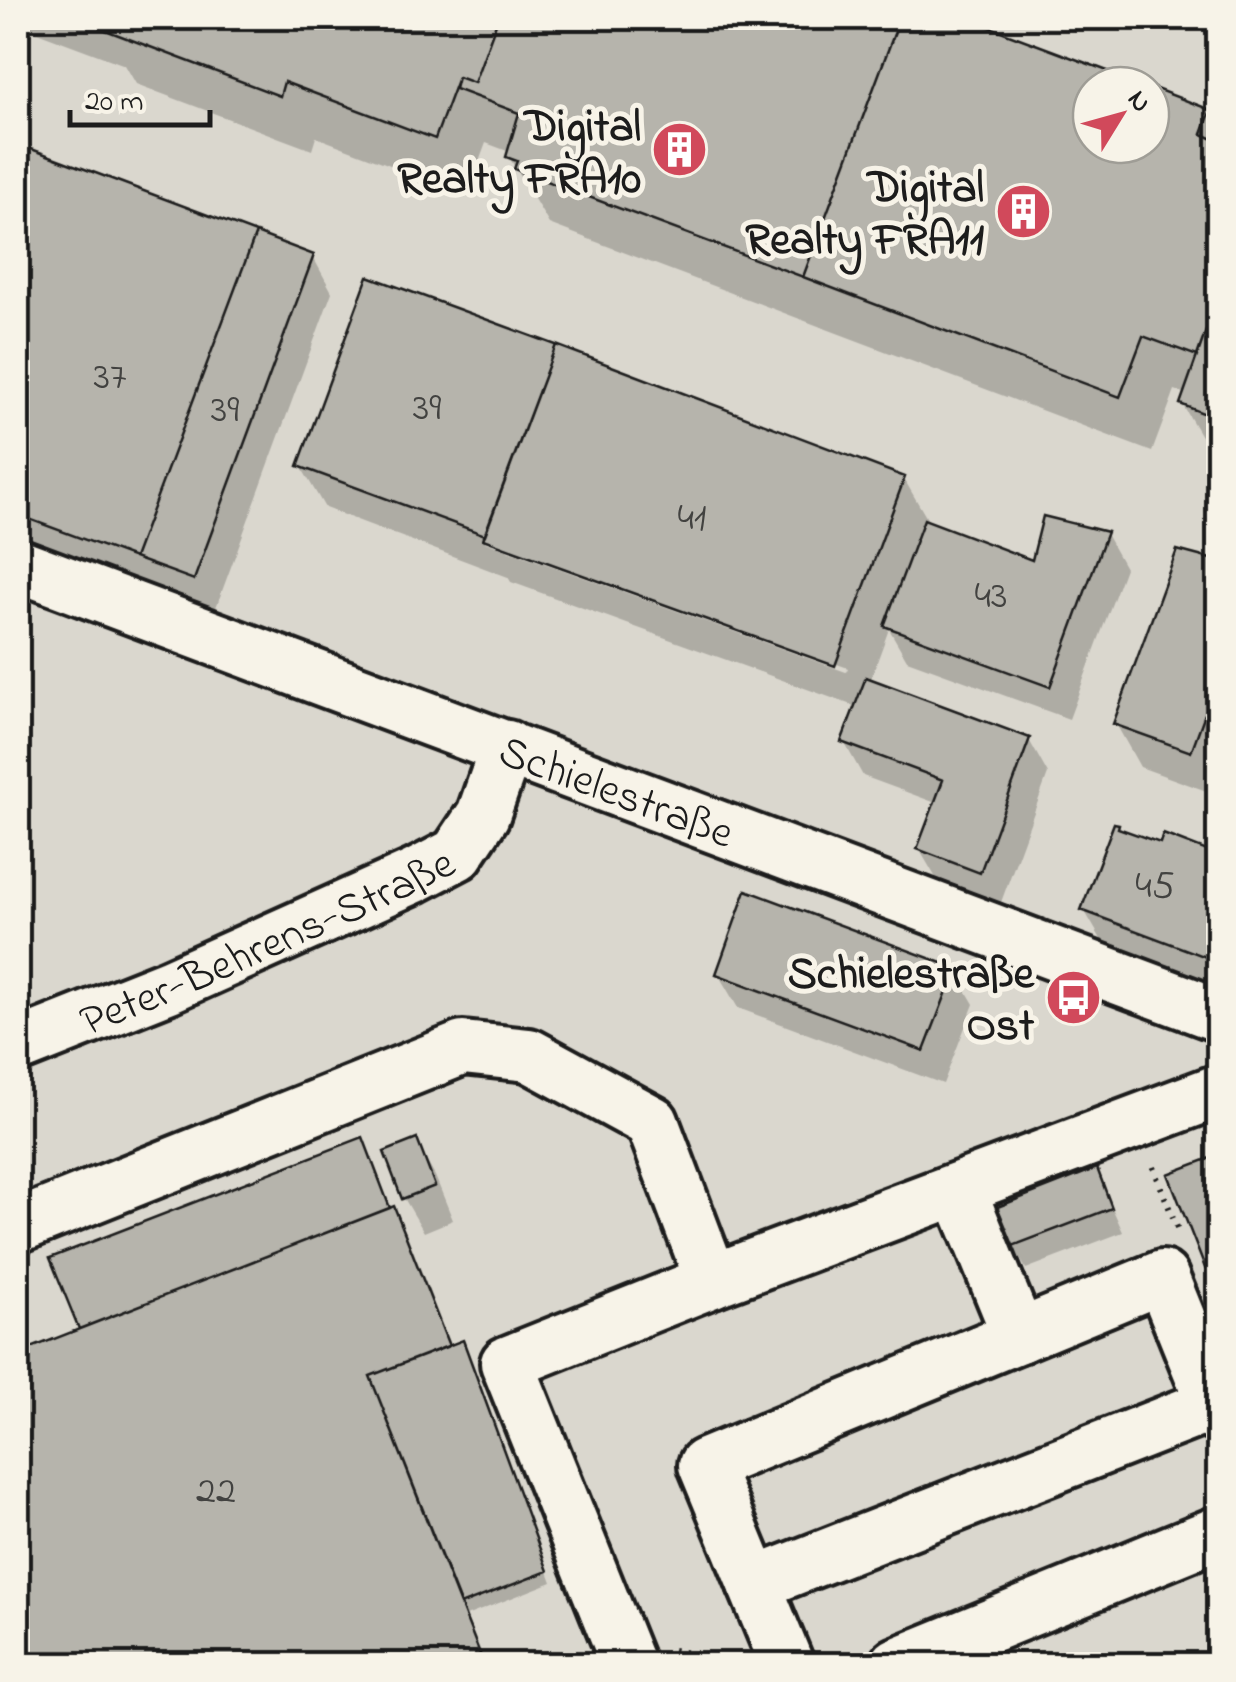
<svg xmlns="http://www.w3.org/2000/svg" width="1236" height="1682" font-family="'Indie Flower',sans-serif">
	<style>
		.built { fill: #dad7ce; fill-rule: evenodd }
		.shadow { fill: #0003; fill-rule: evenodd }
		.building { fill: #b6b4ac; stroke: #1c1c1c; stroke-width: 2.5 }
		.lines { fill: none; stroke-linecap: round; stroke-linejoin: round }
		.minor-casing { stroke: #1c1c1c; stroke-width: 60 }
		.path { stroke: #1c1c1c; stroke-width: 6; stroke-dasharray: 2.5 8; stroke-linecap: butt }
		.minor { stroke: #f7f3e8; stroke-width: 52 }
		.labels { text-anchor: middle; stroke-width: 10; stroke-linejoin: round; paint-order: stroke }
		.number-label { font-size: 40px; fill: #424240 }
		.poi-label { font-size: 45px; font-weight: bold; fill: #1c1c1c; stroke: #f7f3e8; text-anchor: end }
		.street-label { font-size: 45px; fill: #1c1c1c; stroke: #f7f3e8 }
	</style>
	<rect width="100%" height="100%" fill="#eae6dc"/>
	<filter id="ink" filterUnits="userSpaceOnUse"><feTurbulence type="fractalNoise" baseFrequency=".01" numOctaves="2"/><feDisplacementMap in="SourceGraphic" scale="20" xChannelSelector="R" yChannelSelector="G"/><feConvolveMatrix kernelMatrix="1 2 1 2 8 2 1 2 1" color-interpolation-filters="sRGB"/></filter>
	<g filter="url(#ink)">
		<path class="built" d="M 18,18 L 1218,18 L 1218,1664 L 18,1664 ZM 1091,85 L 1151,85 L 1151,145 L 1091,145 Z"/>
		<path class="shadow" d="M 18,18 L 958,18 L 1138,85 L 1091,85 L 1091,145 L 1151,145 L 1151,90 L 1209,112 L 1218,128 L 1218,462 L 1215,460 L 1182,404 L 1186,394 L 1175,390 L 1152,452 L 549,224 L 509,157 L 510,152 L 486,143 L 467,194 L 316,137 L 312,150 L 136,84 L 125,65 L 18,25 Z
			M 18,147 L 313,257 L 332,292 L 214,613 L 18,547 Z
			M 300,465 L 904,479 L 929,522 L 1033,563 L 1106,534 L 1125,568 L 1069,719 L 907,660 L 889,629 L 870,681 L 1029,740 L 1048,774 L 1000,905 L 939,883 L 919,849 L 936,803 L 863,776 L 844,742 L 857,707 L 511,582 L 508,577 L 325,508 ZM 485,537 L 848,668 L 846,672 L 485,542 Z
			M 1179,553 L 1218,564 L 1218,786 L 1215,794 L 1140,767 L 1116,724 Z
			M 1117,826 L 1120,831 L 1162,846 L 1165,838 L 1218,858 L 1218,994 L 1109,953 L 1084,910 Z
			M 954,970 L 974,1004 L 943,1084 L 738,1008 L 718,974 Z
			M 416,1143 L 435,1176 L 453,1220 L 424,1232 L 404,1198 Z
			M 1218,1157 L 1218,1294 L 1171,1175 Z
			M 1096,1172 L 1123,1232 L 1026,1269 L 1013,1246 L 999,1210 Z
			M 393,1209 L 406,1232 L 451,1347 L 468,1354 L 552,1582 L 466,1616 L 486,1664 L 18,1664 L 18,1356 L 82,1330 L 54,1260 Z"/>
		<path class="building" d="M 104,18 L 498,18 L 474,83 L 458,77 L 435,139 L 284,82 L 280,96 L 100,28 Z
			M 498,18 L 900,18 L 803,277 L 514,169 L 517,161 L 506,157 L 519,113 L 455,89 L 458,77 L 474,83 Z
			M 900,18 L 966,18 L 1145,85 L 1091,85 L 1091,145 L 1151,145 L 1151,87 L 1211,110 L 1202,134 L 1218,141 L 1218,297 L 1197,356 L 1143,336 L 1120,397 L 803,277 Z
			M 18,144 L 256,233 L 134,558 L 18,515 Z
			M 256,233 L 314,255 L 194,580 L 134,558 Z
			M 368,276 L 556,345 L 485,535 L 298,466 Z
			M 1218,297 L 1218,419 L 1180,404 Z
			M 556,345 L 905,477 L 835,666 L 483,539 Z
			M 1043,516 L 1107,532 L 1050,687 L 884,626 L 924,519 L 1032,560 Z
			M 1177,550 L 1218,561 L 1218,678 L 1191,752 L 1113,724 Z
			M 866,677 L 1030,738 L 980,873 L 917,849 L 943,780 L 841,742 Z
			M 1114,823 L 1119,824 L 1118,828 L 1160,843 L 1163,834 L 1218,855 L 1218,949 L 1214,960 L 1081,910 Z
			M 746,890 L 956,968 L 924,1051 L 716,974 Z
			M 363,1137 L 390,1208 L 79,1329 L 50,1258 Z
			M 417,1139 L 435,1186 L 402,1199 L 384,1152 Z
			M 1218,1155 L 1218,1301 L 1168,1174 Z
			M 1097,1168 L 1112,1208 L 1010,1247 L 995,1208 Z
			M 394,1206 L 449,1346 L 370,1376 L 484,1664 L 18,1664 L 18,1353 Z
			M 463,1340 L 548,1571 L 460,1605 L 370,1376 Z"/>
		<g class="lines">
			<defs>
				<g id="minor">
					<path id="s1" d="M 18,565 L 1218,1015"/>
					<path id="s2" d="M 18,1046 L 169,986 L 415,876 L 457,854 L 483,815 L 507,747"/>
					<path d="M 959,1189 L 1019,1336"/>
					<path d="M 18,1226 L 463,1048 L 529,1055 L 652,1122 L 712,1281 L 1218,1091"/>
					<path d="M 754,1584 L 1214,1404"/>
					<path d="M 628,1664 L 507,1363 L 712,1281"/>
					<path d="M 787,1664 L 705,1465 L 1162,1277 L 1218,1416"/>
					<path d="M 897,1664 L 1218,1533"/>
				</g>
			</defs>
			<use href="#minor" class="minor-casing"/>
			<path class="path" d="M 1153,1167 L 1178,1230
				M 673,1650 L 724,1660 L 734,1657
				M 549,1664 L 573,1653"/>
			<use href="#minor" class="minor"/>
		</g>
	</g>
	<defs>
		<symbol id="building-disc" viewBox="-11 -11 22 22"><circle r="9.5" fill="#d1495b" stroke="#f7f3e8"/><path d="M-4-6H4V6H1V3H-1V6H-4ZM-2.5-4.3h1.7v1.8h-1.7ZM.8-4.3h1.7v1.8H.8ZM-2.5-1h1.7V.8h-1.7ZM.8-1h1.7V.8H.8Z" fill="#fff"/></symbol>
		<symbol id="bus-disc" viewBox="-11 -11 22 22"><circle r="9.5" fill="#d1495b" stroke="#f7f3e8"/><path d="M-5-6H5V4H4V6H2V4H-2V6H-4V4H-5ZM-3.5-4V0h7V-4ZM-3.5 1.2v1.5H-2V1.2ZM2 1.2v1.5H3.5V1.2Z" fill="#fff"/></symbol>
	</defs>
	<g fill-rule="evenodd">
		<use href="#building-disc" x="648" y="118" width="63" height="63"/>
		<use href="#building-disc" x="992" y="180" width="63" height="63"/>
		<use href="#bus-disc" x="1042" y="966" width="63" height="63"/>
	</g>
	<g class="labels">
		<g class="number-label">
			<text x="110" y="388">37</text>
			<text x="427" y="419">39</text>
			<text x="225" y="421">39</text>
			<text x="692" y="529">41</text>
			<text x="991" y="607">43</text>
			<text x="1155" y="897">45</text>
			<text x="216" y="1502">22</text>
		</g>
		<g class="poi-label">
			<text x="641" y="140">Digital<tspan x="641" dy="52">Realty FRA10</tspan></text>
			<text x="984" y="201">Digital<tspan x="984" dy="52">Realty FRA11</tspan></text>
			<text x="1034" y="987">Schielestraße<tspan x="1034" dy="52">Ost</tspan></text>
		</g>
		<g class="street-label">
			<text dy="16" stroke="none"><textPath href="#s1" startOffset="640">Schielestraße</textPath></text>
			<text dy="16" stroke="none"><textPath href="#s2" startOffset="270">Peter-Behrens-Straße</textPath></text>
		</g>
	</g>
	<rect width="1236" height="1682" fill="none" stroke="#f7f3e8" stroke-width="60"/>
	<rect x="30" y="30" width="1176" height="1622" fill="none" stroke="#1c1c1c" stroke-width="4" filter="url(#ink)"/>
	<g transform="translate(1121 115) rotate(53)"><circle r="48" fill="#f7f3e8" stroke="#9f9d96" stroke-width="2.5"/>
	<path d="M0-8L18 38L0 25L-18 38Z" fill="#d1495b"/>
	<text y="-15" font-size="28" font-weight="bold" text-anchor="middle" fill="#1c1c1c">N</text>
	</g>
	<path d="M70 110v15h140v-15" fill="none" stroke="#1c1c1c" stroke-width="5"/>
	<text x="85" y="110" font-size="30" fill="#1c1c1c" stroke="#f7f3e8" stroke-width="8" paint-order="stroke">20 m</text>
</svg>
